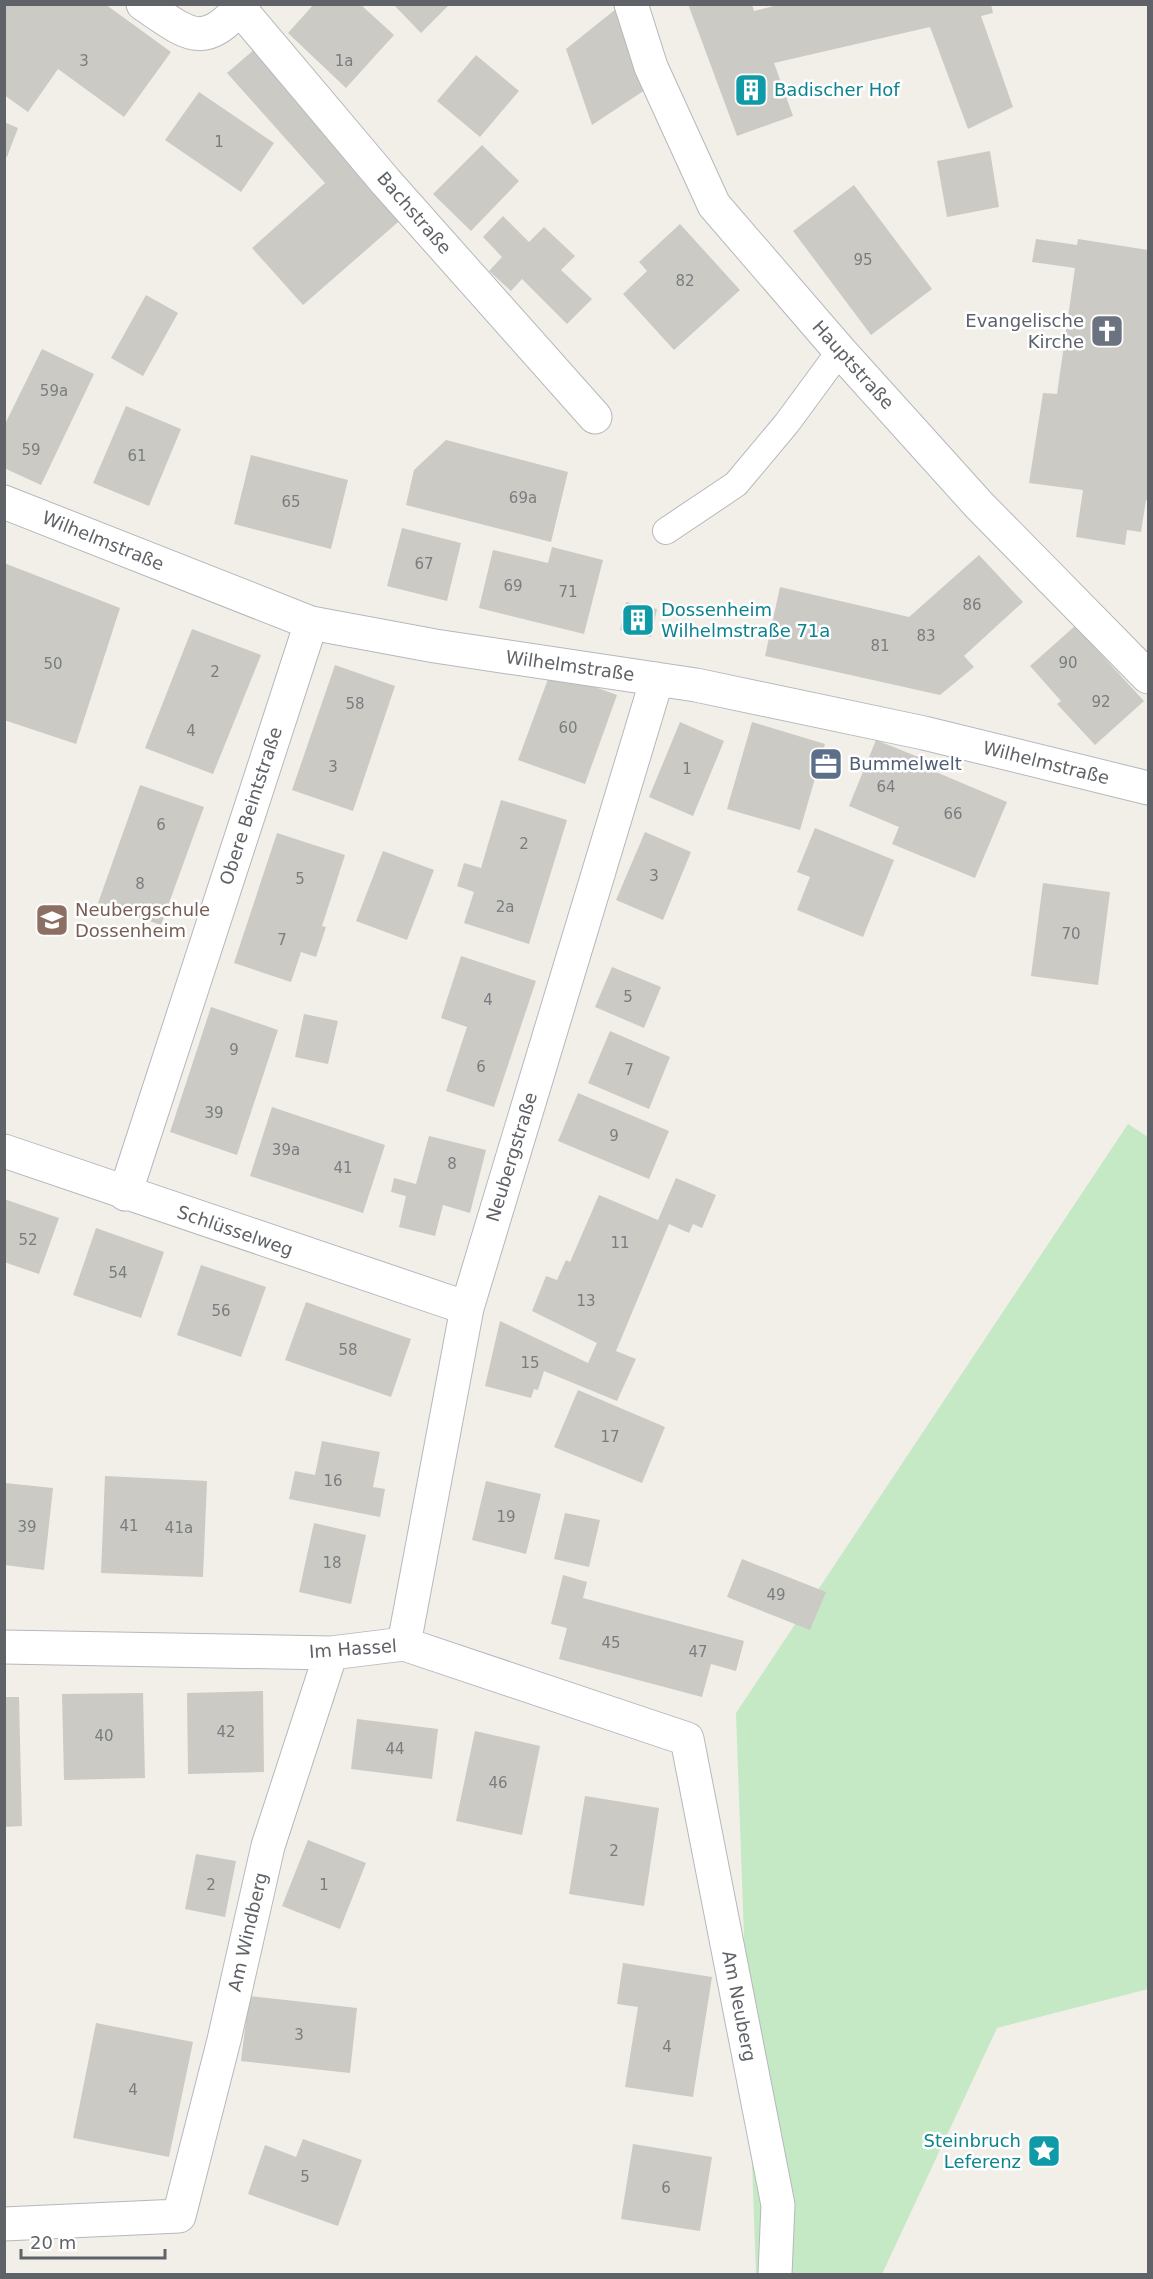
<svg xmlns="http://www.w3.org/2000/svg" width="1153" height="2279" font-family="'DejaVu Sans',sans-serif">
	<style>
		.green { fill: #c5e8c5 }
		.building { fill: #cccac5 }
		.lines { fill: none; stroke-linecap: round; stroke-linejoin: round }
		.service-casing { stroke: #b5b8bc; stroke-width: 28 }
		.pedestrian-casing { stroke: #b5b8bc; stroke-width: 35 }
		.minor-casing { stroke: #b5b8bc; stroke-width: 35 }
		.service { stroke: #fff; stroke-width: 26 }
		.pedestrian { stroke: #fff; stroke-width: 33 }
		.minor { stroke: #fff; stroke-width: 33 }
		.labels { text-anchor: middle; stroke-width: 5; stroke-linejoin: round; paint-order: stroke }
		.number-label { font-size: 15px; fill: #7a7d7f }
		.culture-label { font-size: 18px; fill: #0d838f; stroke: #fff; text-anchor: start }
		.street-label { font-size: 18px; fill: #5f6368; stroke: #fff }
		.worship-label { font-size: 18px; fill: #5b616d; stroke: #fff; text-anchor: end }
		.service-label { font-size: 18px; fill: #4e5e75; stroke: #fff; text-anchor: start }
		.education-label { font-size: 18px; fill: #785e54; stroke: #fff; text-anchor: start }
	</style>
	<rect width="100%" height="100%" fill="#f1efe8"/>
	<path class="green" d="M 1128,1124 L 1148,1137 L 1148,1989 L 997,2028 L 882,2274 L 756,2274 L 736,1713 Z"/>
	<path class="building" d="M 4,4 L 105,4 L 171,52 L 124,117 L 58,69 L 28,112 L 4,95 Z
		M 314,4 L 360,4 L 394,35 L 346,88 L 288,33 Z
		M 393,4 L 450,4 L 421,33 Z
		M 688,4 L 752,4 L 754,11 L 782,4 L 991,4 L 993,13 L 981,16 L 1013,107 L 968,129 L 930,27 L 774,63 L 793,116 L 737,136 Z
		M 616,9 L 648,88 L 592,125 L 566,49 Z
		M 256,48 L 405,216 L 303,305 L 252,248 L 325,183 L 227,73 Z
		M 476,55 L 519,91 L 480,137 L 437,101 Z
		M 199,92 L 274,143 L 241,192 L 165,140 Z
		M 4,122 L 18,128 L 7,157 L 4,156 Z
		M 482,145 L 519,181 L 471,231 L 433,194 Z
		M 990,151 L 999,207 L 947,217 L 937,161 Z
		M 854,185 L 932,289 L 871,335 L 793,231 Z
		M 503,216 L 529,242 L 544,227 L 575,256 L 561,270 L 592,299 L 567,324 L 522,279 L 511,291 L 489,271 L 502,257 L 483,237 Z
		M 680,224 L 740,290 L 674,350 L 623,294 L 647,271 L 639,262 Z
		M 1036,239 L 1077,245 L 1078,239 L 1148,250 L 1148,501 L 1146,500 L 1141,532 L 1127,530 L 1125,545 L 1076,537 L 1083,490 L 1029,483 L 1043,393 L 1057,394 L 1075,268 L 1032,262 Z
		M 146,295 L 178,313 L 143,376 L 111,358 Z
		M 42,349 L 94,374 L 41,485 L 4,468 L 4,426 Z
		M 126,406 L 181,429 L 149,506 L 93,483 Z
		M 446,440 L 568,472 L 551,542 L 406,505 L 414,470 Z
		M 251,455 L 348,480 L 331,549 L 234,524 Z
		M 402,528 L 461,543 L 447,601 L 387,586 Z
		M 552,547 L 603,560 L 584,634 L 479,608 L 493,550 L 548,563 Z
		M 979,555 L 1023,602 L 964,656 L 974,667 L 940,695 L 765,656 L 780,587 L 909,617 Z
		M 4,563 L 120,608 L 76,744 L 4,720 Z
		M 626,602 L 657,609 L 651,637 L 620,630 Z
		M 1075,626 L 1144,701 L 1095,745 L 1057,704 L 1061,701 L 1030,666 Z
		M 192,629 L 261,655 L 213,774 L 145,748 Z
		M 335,665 L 395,686 L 353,811 L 292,790 Z
		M 551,671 L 617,695 L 585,784 L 518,760 Z
		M 680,722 L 724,741 L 693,816 L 649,797 Z
		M 752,722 L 825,744 L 800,830 L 727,809 Z
		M 876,740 L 926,760 L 924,767 L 1007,802 L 975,878 L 892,844 L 899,827 L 849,806 Z
		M 140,785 L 204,807 L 161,925 L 98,903 Z
		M 501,800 L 567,820 L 529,944 L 464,923 L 474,892 L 457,886 L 464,863 L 481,868 Z
		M 815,828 L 894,860 L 863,937 L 797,910 L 810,877 L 797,872 Z
		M 645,832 L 691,852 L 663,920 L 616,900 Z
		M 277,833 L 345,855 L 322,926 L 326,927 L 316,957 L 301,952 L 291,982 L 234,963 Z
		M 383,851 L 434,870 L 407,940 L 356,921 Z
		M 1043,883 L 1110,892 L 1098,985 L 1031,976 Z
		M 461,956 L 536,981 L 494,1107 L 446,1091 L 467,1027 L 441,1018 Z
		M 612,967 L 661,987 L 644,1028 L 595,1007 Z
		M 211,1007 L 278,1030 L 237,1155 L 170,1132 Z
		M 304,1014 L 338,1021 L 328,1064 L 295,1057 Z
		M 610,1031 L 670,1057 L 649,1109 L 588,1083 Z
		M 578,1093 L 669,1131 L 649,1179 L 558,1141 Z
		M 272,1107 L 385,1145 L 363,1213 L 250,1176 Z
		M 429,1136 L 486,1150 L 470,1213 L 443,1205 L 435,1236 L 399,1227 L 406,1196 L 391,1192 L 394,1178 L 416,1184 Z
		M 676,1178 L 716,1195 L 702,1228 L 693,1224 L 689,1233 L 669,1224 L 616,1351 L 636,1359 L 617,1401 L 544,1371 L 538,1390 L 534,1389 L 531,1398 L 485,1386 L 500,1321 L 588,1363 L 597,1343 L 532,1311 L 546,1276 L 557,1280 L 566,1260 L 570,1262 L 599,1195 L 658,1220 Z
		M 4,1199 L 59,1218 L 39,1274 L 4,1262 Z
		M 96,1228 L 164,1252 L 141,1318 L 73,1295 Z
		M 201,1265 L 266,1287 L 241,1357 L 177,1335 Z
		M 306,1302 L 411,1339 L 391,1397 L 285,1360 Z
		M 578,1390 L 665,1427 L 642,1483 L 554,1447 Z
		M 322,1441 L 380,1452 L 373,1487 L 385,1489 L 380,1517 L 289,1499 L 295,1471 L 315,1475 Z
		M 105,1476 L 207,1481 L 203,1577 L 101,1573 Z
		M 486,1481 L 541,1494 L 526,1554 L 472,1540 Z
		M 5,1483 L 53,1488 L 44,1570 L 5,1565 Z
		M 565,1513 L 600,1520 L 589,1567 L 554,1559 Z
		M 314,1523 L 366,1535 L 351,1604 L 299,1592 Z
		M 742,1559 L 826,1592 L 810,1630 L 727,1597 Z
		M 563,1575 L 587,1582 L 583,1598 L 744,1641 L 736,1671 L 711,1664 L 702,1697 L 559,1659 L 567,1628 L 551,1624 Z
		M 263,1691 L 264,1772 L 188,1774 L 187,1693 Z
		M 143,1693 L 145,1778 L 64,1780 L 62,1694 Z
		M 4,1697 L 19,1697 L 22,1826 L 4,1827 Z
		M 357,1719 L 438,1729 L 432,1779 L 351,1769 Z
		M 475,1731 L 540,1746 L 522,1835 L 456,1821 Z
		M 585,1796 L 659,1808 L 644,1906 L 569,1894 Z
		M 308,1840 L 366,1863 L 340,1929 L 282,1906 Z
		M 196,1854 L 236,1861 L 225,1917 L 185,1909 Z
		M 623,1963 L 712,1977 L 693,2097 L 625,2087 L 638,2007 L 617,2004 Z
		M 249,1996 L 357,2008 L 350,2073 L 241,2061 Z
		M 96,2023 L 193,2042 L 169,2157 L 73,2138 Z
		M 303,2139 L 362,2160 L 338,2226 L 248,2194 L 265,2145 L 296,2157 Z
		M 633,2144 L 712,2157 L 700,2231 L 621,2219 Z"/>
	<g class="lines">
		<defs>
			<path id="service" d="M 666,531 L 736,484 L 787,423 L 840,351"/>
			<path id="pedestrian" d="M 236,4 L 386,182 L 595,417"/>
			<path id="minor" d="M 143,4 C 188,34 203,52 243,4
				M 631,4 L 651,67 L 714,205 L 840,351 L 979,505 L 1148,677
				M 4,502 L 311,623 L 435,646 L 696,685 L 924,733 L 1148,788
				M 4,1151 L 467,1308
				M 125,1194 L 311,623
				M 404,1644 L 467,1308 L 657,679
				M 4,1647 L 331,1653 L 404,1644 L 687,1739 L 778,2205 L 775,2274
				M 4,2224 L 179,2216 L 224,2040 L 268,1846 L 331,1653"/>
		</defs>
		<use href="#service" class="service-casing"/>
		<use href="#pedestrian" class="pedestrian-casing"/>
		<use href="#minor" class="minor-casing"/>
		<use href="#service" class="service"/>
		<use href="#pedestrian" class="pedestrian"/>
		<use href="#minor" class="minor"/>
	</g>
	<defs>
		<symbol id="building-square" viewBox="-11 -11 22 22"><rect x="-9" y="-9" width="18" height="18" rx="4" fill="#0f9aa8" stroke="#fff"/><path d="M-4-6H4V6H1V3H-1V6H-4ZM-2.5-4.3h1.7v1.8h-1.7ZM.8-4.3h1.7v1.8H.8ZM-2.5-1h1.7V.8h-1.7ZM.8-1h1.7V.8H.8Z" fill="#fff"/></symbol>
		<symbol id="church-square" viewBox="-11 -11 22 22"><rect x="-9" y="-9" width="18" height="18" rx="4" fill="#6b7280" stroke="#fff"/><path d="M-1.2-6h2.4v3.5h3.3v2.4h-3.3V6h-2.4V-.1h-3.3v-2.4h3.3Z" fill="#fff"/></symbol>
		<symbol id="office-square" viewBox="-11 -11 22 22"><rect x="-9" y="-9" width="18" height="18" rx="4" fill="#5c6f8a" stroke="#fff"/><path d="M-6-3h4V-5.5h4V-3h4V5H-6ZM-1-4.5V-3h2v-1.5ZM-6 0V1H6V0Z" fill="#fff"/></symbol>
		<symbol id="school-square" viewBox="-11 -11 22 22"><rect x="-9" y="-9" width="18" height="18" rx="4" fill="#8d6e63" stroke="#fff"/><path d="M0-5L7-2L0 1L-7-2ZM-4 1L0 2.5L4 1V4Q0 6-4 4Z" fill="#fff"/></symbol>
		<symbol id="sight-square" viewBox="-11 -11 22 22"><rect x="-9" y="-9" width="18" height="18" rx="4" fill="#0f9aa8" stroke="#fff"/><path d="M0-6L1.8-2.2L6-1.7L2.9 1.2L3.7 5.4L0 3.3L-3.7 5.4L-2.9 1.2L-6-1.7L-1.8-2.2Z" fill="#fff"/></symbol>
	</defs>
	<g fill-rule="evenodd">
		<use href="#building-square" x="732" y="71" width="38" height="38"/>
		<use href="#church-square" x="1088" y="312" width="38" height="38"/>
		<use href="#building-square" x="619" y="601" width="38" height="38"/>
		<use href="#office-square" x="807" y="745" width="38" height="38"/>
		<use href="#school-square" x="33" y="901" width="38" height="38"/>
		<use href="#sight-square" x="1025" y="2132" width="38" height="38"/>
	</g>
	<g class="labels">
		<g class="number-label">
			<text x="84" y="66">3</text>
			<text x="344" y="66">1a</text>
			<text x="219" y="147">1</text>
			<text x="863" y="265">95</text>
			<text x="685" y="286">82</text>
			<text x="54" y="396">59a</text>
			<text x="31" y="455">59</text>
			<text x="137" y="461">61</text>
			<text x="523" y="503">69a</text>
			<text x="291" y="507">65</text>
			<text x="424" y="569">67</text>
			<text x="513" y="591">69</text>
			<text x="568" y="597">71</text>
			<text x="972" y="610">86</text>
			<text x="926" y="641">83</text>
			<text x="880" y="651">81</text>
			<text x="1068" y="668">90</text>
			<text x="53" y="669">50</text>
			<text x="215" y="677">2</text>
			<text x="1101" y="707">92</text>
			<text x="355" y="709">58</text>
			<text x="568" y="733">60</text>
			<text x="191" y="736">4</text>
			<text x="333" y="772">3</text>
			<text x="687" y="774">1</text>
			<text x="886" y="792">64</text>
			<text x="953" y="819">66</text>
			<text x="161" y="830">6</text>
			<text x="524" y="849">2</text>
			<text x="654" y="881">3</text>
			<text x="300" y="884">5</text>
			<text x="140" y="889">8</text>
			<text x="505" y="912">2a</text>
			<text x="1071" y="939">70</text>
			<text x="282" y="945">7</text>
			<text x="628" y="1002">5</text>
			<text x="488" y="1005">4</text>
			<text x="234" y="1055">9</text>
			<text x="481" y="1072">6</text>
			<text x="629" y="1075">7</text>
			<text x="214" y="1118">39</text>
			<text x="614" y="1141">9</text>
			<text x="286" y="1155">39a</text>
			<text x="452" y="1169">8</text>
			<text x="343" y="1173">41</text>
			<text x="28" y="1245">52</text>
			<text x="620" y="1248">11</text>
			<text x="118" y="1278">54</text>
			<text x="586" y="1306">13</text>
			<text x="221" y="1316">56</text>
			<text x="348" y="1355">58</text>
			<text x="530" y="1368">15</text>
			<text x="610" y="1442">17</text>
			<text x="333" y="1486">16</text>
			<text x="506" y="1522">19</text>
			<text x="129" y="1531">41</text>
			<text x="27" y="1532">39</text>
			<text x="179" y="1533">41a</text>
			<text x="332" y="1568">18</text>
			<text x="776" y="1600">49</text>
			<text x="611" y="1648">45</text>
			<text x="698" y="1657">47</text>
			<text x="226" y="1737">42</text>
			<text x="104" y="1741">40</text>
			<text x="395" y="1754">44</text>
			<text x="498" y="1788">46</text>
			<text x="614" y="1856">2</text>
			<text x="211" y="1890">2</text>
			<text x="324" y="1890">1</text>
			<text x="299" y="2040">3</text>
			<text x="667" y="2052">4</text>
			<text x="133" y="2095">4</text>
			<text x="305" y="2182">5</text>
			<text x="666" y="2193">6</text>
		</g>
		<g class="culture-label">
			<text x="774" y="96">Badischer Hof</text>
			<text x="661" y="616">Dossenheim<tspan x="661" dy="21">Wilhelmstraße 71a</tspan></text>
			<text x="1021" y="2147" text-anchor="end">Steinbruch<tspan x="1021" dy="21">Leferenz</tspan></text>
		</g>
		<g class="street-label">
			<text transform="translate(414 213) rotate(49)" y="6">Bachstraße</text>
			<text transform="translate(853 365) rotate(48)" y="6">Hauptstraße</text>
			<text transform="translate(103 541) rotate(22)" y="6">Wilhelmstraße</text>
			<text transform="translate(570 666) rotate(8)" y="6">Wilhelmstraße</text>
			<text transform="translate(1046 763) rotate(14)" y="6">Wilhelmstraße</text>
			<text transform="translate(251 806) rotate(-72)" y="6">Obere Beintstraße</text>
			<text transform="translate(512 1157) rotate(-73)" y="6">Neubergstraße</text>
			<text transform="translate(235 1231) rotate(19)" y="6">Schlüsselweg</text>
			<text transform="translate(353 1649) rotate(-4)" y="6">Im Hassel</text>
			<text transform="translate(248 1932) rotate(-77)" y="6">Am Windberg</text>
			<text transform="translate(739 2006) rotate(79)" y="6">Am Neuberg</text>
		</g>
		<g class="worship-label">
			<text x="1084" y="327">Evangelische<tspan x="1084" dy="21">Kirche</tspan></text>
		</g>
		<g class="service-label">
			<text x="849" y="770">Bummelwelt</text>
		</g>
		<g class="education-label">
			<text x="75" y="916">Neubergschule<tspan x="75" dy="21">Dossenheim</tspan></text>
		</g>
	</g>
	<rect width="1153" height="2279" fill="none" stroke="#5f6368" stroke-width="12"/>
	<path d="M21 2249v9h144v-9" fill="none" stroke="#5f6368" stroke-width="3"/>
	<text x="30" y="2249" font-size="18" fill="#5f6368" stroke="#ffffff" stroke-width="4.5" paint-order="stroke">20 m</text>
</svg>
